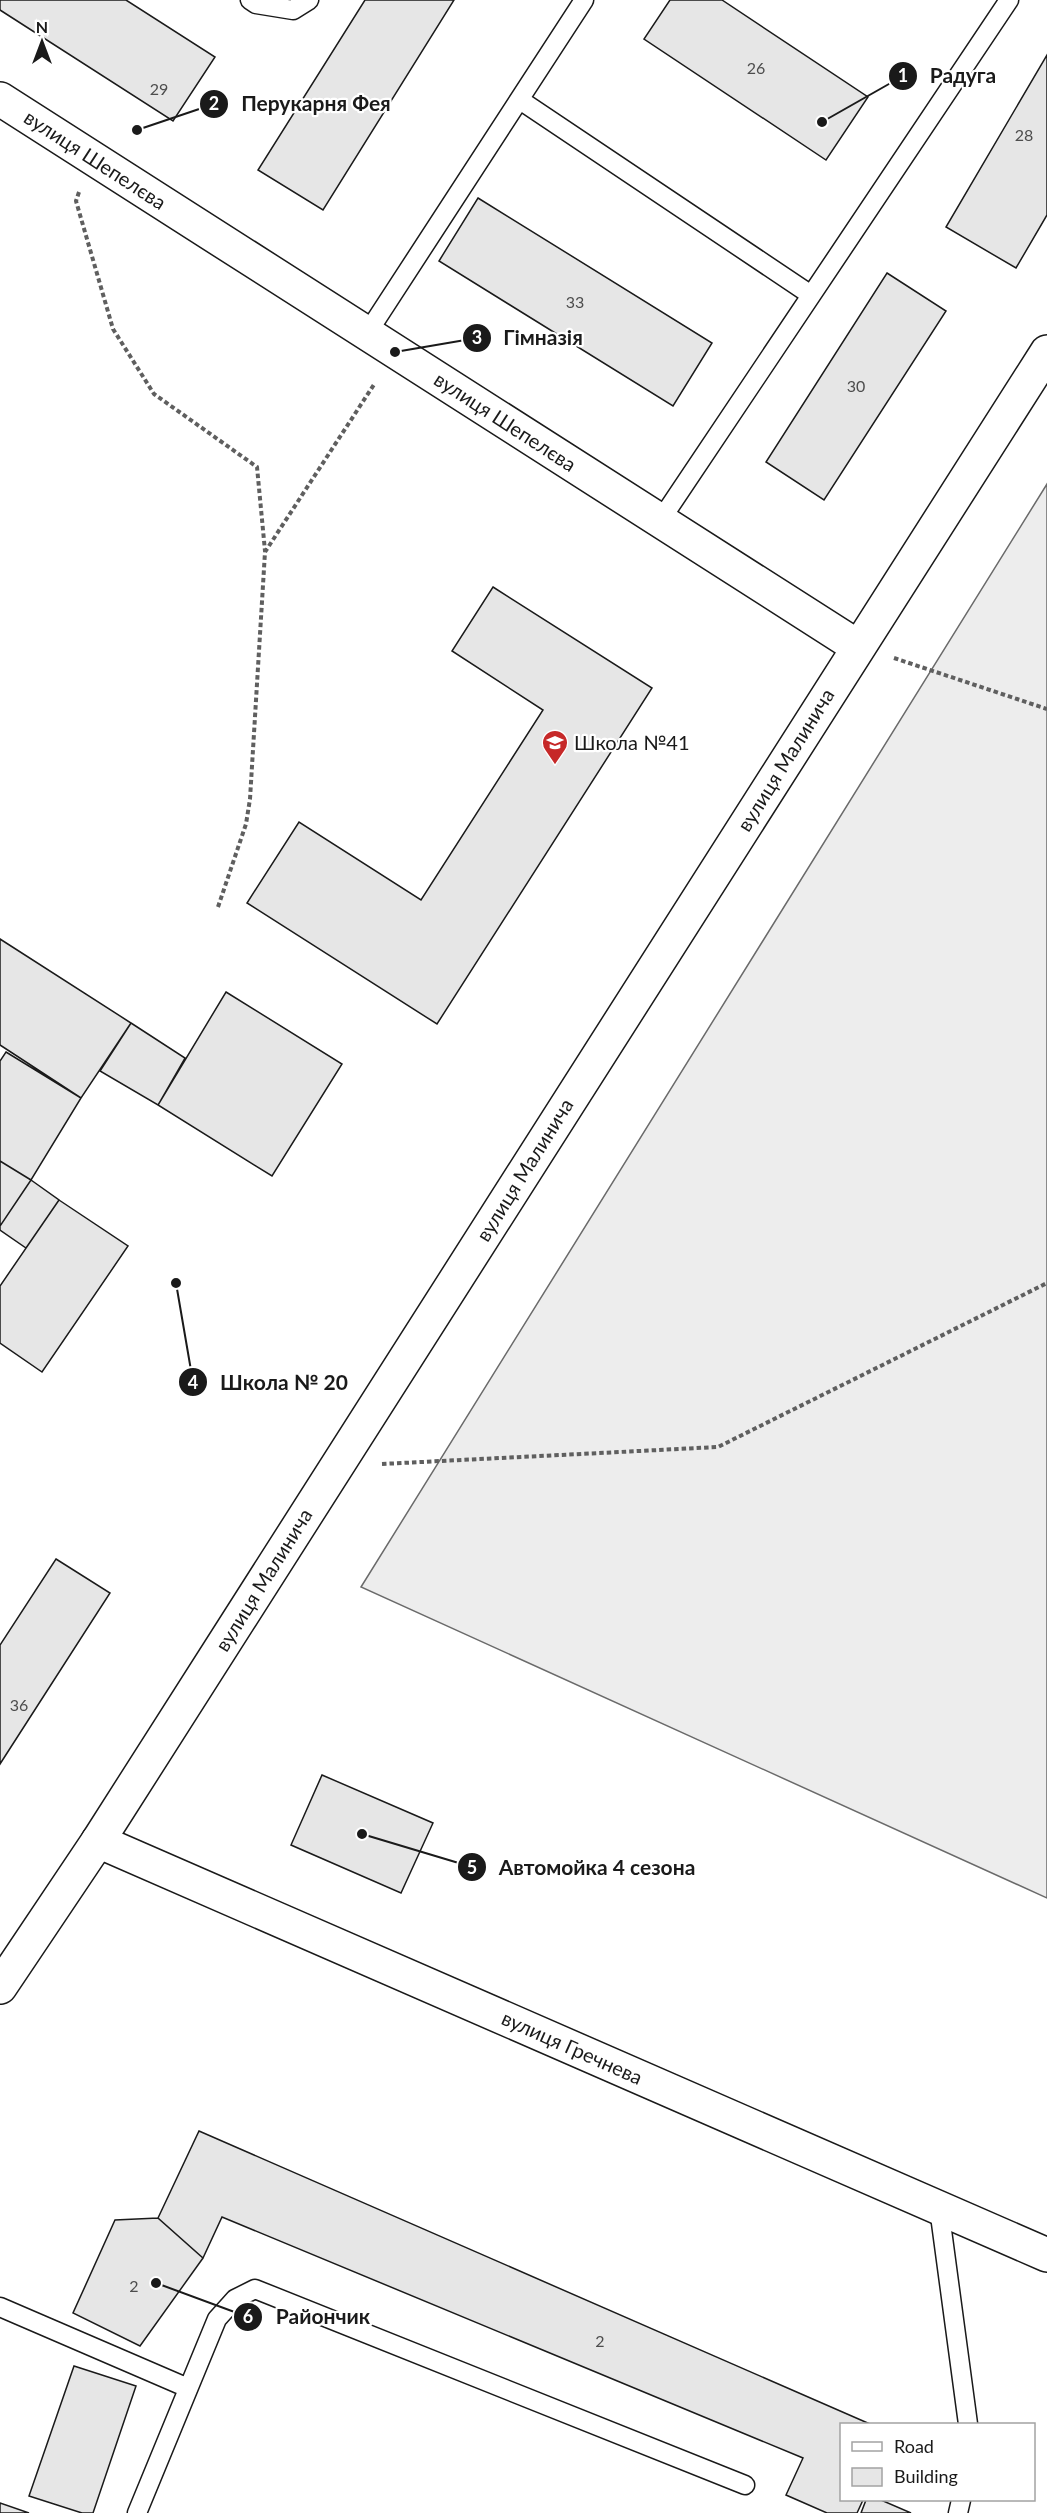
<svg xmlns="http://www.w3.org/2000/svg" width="1047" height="2513" font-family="Lato,sans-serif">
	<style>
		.built { fill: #ededed; stroke: #6a6a6a; stroke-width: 1.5 }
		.building { fill: #e6e6e6; stroke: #1a1a1a; stroke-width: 1.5 }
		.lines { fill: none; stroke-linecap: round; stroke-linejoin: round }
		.lane-casing { stroke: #1a1a1a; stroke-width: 21 }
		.street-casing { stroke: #1a1a1a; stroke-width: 36 }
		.secondary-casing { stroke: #1a1a1a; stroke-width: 36 }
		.path { stroke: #5f5f5f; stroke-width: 4; stroke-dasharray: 4.5 3; stroke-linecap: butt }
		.lane { stroke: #fff; stroke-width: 18 }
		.street { stroke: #fff; stroke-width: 33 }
		.secondary { stroke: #fff; stroke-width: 33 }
		.labels { text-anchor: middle; stroke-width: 4.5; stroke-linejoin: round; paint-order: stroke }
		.number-label { font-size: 16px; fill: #4d4d4d }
		.street-label { font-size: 20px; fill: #1a1a1a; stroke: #fff }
		.poi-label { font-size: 20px; fill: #1a1a1a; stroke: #fff; text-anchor: start }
		.leader { fill: none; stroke: #1a1a1a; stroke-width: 2 }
		.callout-dot { fill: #1a1a1a; stroke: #fff; stroke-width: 2 }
		.mark-label { font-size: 18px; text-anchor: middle; font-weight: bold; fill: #fff }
		.callout-label { font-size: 21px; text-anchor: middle; font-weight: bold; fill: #1a1a1a; stroke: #fff; stroke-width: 4.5; stroke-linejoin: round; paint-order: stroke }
	</style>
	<rect width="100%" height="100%" fill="#fff"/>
	<path class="built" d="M 1047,484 L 1047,1898 L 361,1587 Z"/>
	<path class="building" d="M 0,0 L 126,0 L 215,57 L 173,121 L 0,10 Z
		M 365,0 L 454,0 L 323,210 L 258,170 Z
		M 670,0 L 722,0 L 868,97 L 826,160 L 644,39 Z
		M 1047,55 L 1047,215 L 1016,268 L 946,227 Z
		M 478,198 L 712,343 L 673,406 L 439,261 Z
		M 887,273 L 946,311 L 824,500 L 766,462 Z
		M 493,587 L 652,688 L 437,1024 L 247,903 L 299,822 L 421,900 L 543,710 L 452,651 Z
		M 0,939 L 131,1023 L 81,1098 L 0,1045 Z
		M 226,992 L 342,1064 L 272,1176 L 158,1105 Z
		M 131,1023 L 185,1058 L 158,1105 L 100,1071 Z
		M 6,1052 L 81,1098 L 31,1180 L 0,1161 L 0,1061 Z
		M 0,1161 L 31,1180 L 0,1226 Z
		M 31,1180 L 59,1200 L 26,1248 L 0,1230 L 0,1226 Z
		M 59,1200 L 128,1246 L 42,1372 L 0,1343 L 0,1286 Z
		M 56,1559 L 110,1593 L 0,1764 L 0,1645 Z
		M 322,1775 L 433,1823 L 401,1893 L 291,1845 Z
		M 199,2131 L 870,2424 L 842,2424 L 842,2500 L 863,2500 L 857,2513 L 827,2513 L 786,2495 L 803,2458 L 222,2217 L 203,2258 L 158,2218 Z
		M 158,2218 L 203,2258 L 140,2346 L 73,2313 L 115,2220 Z
		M 74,2366 L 136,2386 L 93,2513 L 82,2513 L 29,2496 Z
		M 866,2500 L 881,2500 L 911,2513 L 861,2513 Z
		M 0,2503 L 29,2513 L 0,2513 Z"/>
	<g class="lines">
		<defs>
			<path id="lane" d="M 250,0 L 256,4 L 293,10 L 309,0
				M 520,100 L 811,295
				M 368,332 L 584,0
				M 660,521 L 1009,0
				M 939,2208 L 968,2424
				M 0,2307 L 188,2388
				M 137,2513 L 217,2319 L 235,2299 L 255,2289 L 745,2485
				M 958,2513 L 961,2500"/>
			<path id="street" d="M 98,1841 L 1047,2255"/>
			<path id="secondary" d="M 0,99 L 858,647
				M 0,1987 L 98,1841 L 1047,352"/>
		</defs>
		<use href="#lane" class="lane-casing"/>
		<use href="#street" class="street-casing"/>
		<use href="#secondary" class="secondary-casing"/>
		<path class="path" d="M 79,192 L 76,201 L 113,329 L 154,394 L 257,467 L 265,551
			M 894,658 L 1047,709
			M 218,907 L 246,824 L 250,799 L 265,552 L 375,383
			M 382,1464 L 718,1447 L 1047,1283"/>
		<use href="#lane" class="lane"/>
		<use href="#street" class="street"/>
		<use href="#secondary" class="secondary"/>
	</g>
	<defs>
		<symbol id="school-pin" viewBox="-11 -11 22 30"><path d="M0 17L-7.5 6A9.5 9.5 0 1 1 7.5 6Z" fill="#c62828" stroke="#fff"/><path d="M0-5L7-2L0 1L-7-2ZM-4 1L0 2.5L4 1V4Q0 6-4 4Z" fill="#fff"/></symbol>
	</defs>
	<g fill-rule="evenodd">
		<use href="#school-pin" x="540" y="728" width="30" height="40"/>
	</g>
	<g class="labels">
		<g class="number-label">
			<text x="756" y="74">26</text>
			<text x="159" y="95">29</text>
			<text x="1024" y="141">28</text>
			<text x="575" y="308">33</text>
			<text x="856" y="392">30</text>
			<text x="19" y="1711">36</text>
			<text x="134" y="2292">2</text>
			<text x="600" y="2347">2</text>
		</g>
		<g class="street-label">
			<text transform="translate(95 160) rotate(33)" y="7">вулиця Шепелєва</text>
			<text transform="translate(505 422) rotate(33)" y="7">вулиця Шепелєва</text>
			<text transform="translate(786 760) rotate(-58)" y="7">вулиця Малинича</text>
			<text transform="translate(525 1170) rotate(-58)" y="7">вулиця Малинича</text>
			<text transform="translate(264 1580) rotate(-58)" y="7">вулиця Малинича</text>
			<text transform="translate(572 2048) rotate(24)" y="7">вулиця Гречнева</text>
		</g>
		<g class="poi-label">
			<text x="574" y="750">Школа №41</text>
		</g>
	</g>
	<path class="leader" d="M822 122L903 76M137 130L214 104M395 352L477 338M176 1283L193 1382M362 1834L472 1867M156 2283L248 2317"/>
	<g class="callout-dot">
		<circle cx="822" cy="122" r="6"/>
		<circle cx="137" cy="130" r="6"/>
		<circle cx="395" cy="352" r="6"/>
		<circle cx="176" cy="1283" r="6"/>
		<circle cx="362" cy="1834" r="6"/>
		<circle cx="156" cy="2283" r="6"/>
		<circle cx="903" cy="76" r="15"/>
		<circle cx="214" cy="104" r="15"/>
		<circle cx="477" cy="338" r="15"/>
		<circle cx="193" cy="1382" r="15"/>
		<circle cx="472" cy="1867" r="15"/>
		<circle cx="248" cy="2317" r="15"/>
	</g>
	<g class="mark-label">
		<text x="903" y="82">1</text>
		<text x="214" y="110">2</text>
		<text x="477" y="344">3</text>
		<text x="193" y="1389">4</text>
		<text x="472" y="1874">5</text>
		<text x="248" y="2323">6</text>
	</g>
	<g class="callout-label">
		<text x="963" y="83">Радуга</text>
		<text x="316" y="111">Перукарня Фея</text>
		<text x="543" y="345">Гімназія</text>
		<text x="284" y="1390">Школа № 20</text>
		<text x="597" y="1875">Автомойка 4 сезона</text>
		<text x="323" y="2324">Райончик</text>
	</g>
	<rect x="840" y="2423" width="195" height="78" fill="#ffffff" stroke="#a3a3a3" stroke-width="1.5"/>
	<rect x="852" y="2442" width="30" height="9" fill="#ffffff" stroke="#a3a3a3" stroke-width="1.5"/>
	<text x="894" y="2453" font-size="18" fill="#1a1a1a">Road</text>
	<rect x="852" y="2468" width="30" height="18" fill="#e6e6e6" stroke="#a3a3a3" stroke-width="1.5"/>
	<text x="894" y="2483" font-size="18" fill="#1a1a1a">Building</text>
	<g transform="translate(42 42)" stroke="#ffffff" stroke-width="4.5" paint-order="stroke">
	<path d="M0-4.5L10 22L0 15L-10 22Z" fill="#1a1a1a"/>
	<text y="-9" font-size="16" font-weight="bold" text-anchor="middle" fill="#1a1a1a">N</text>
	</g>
</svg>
